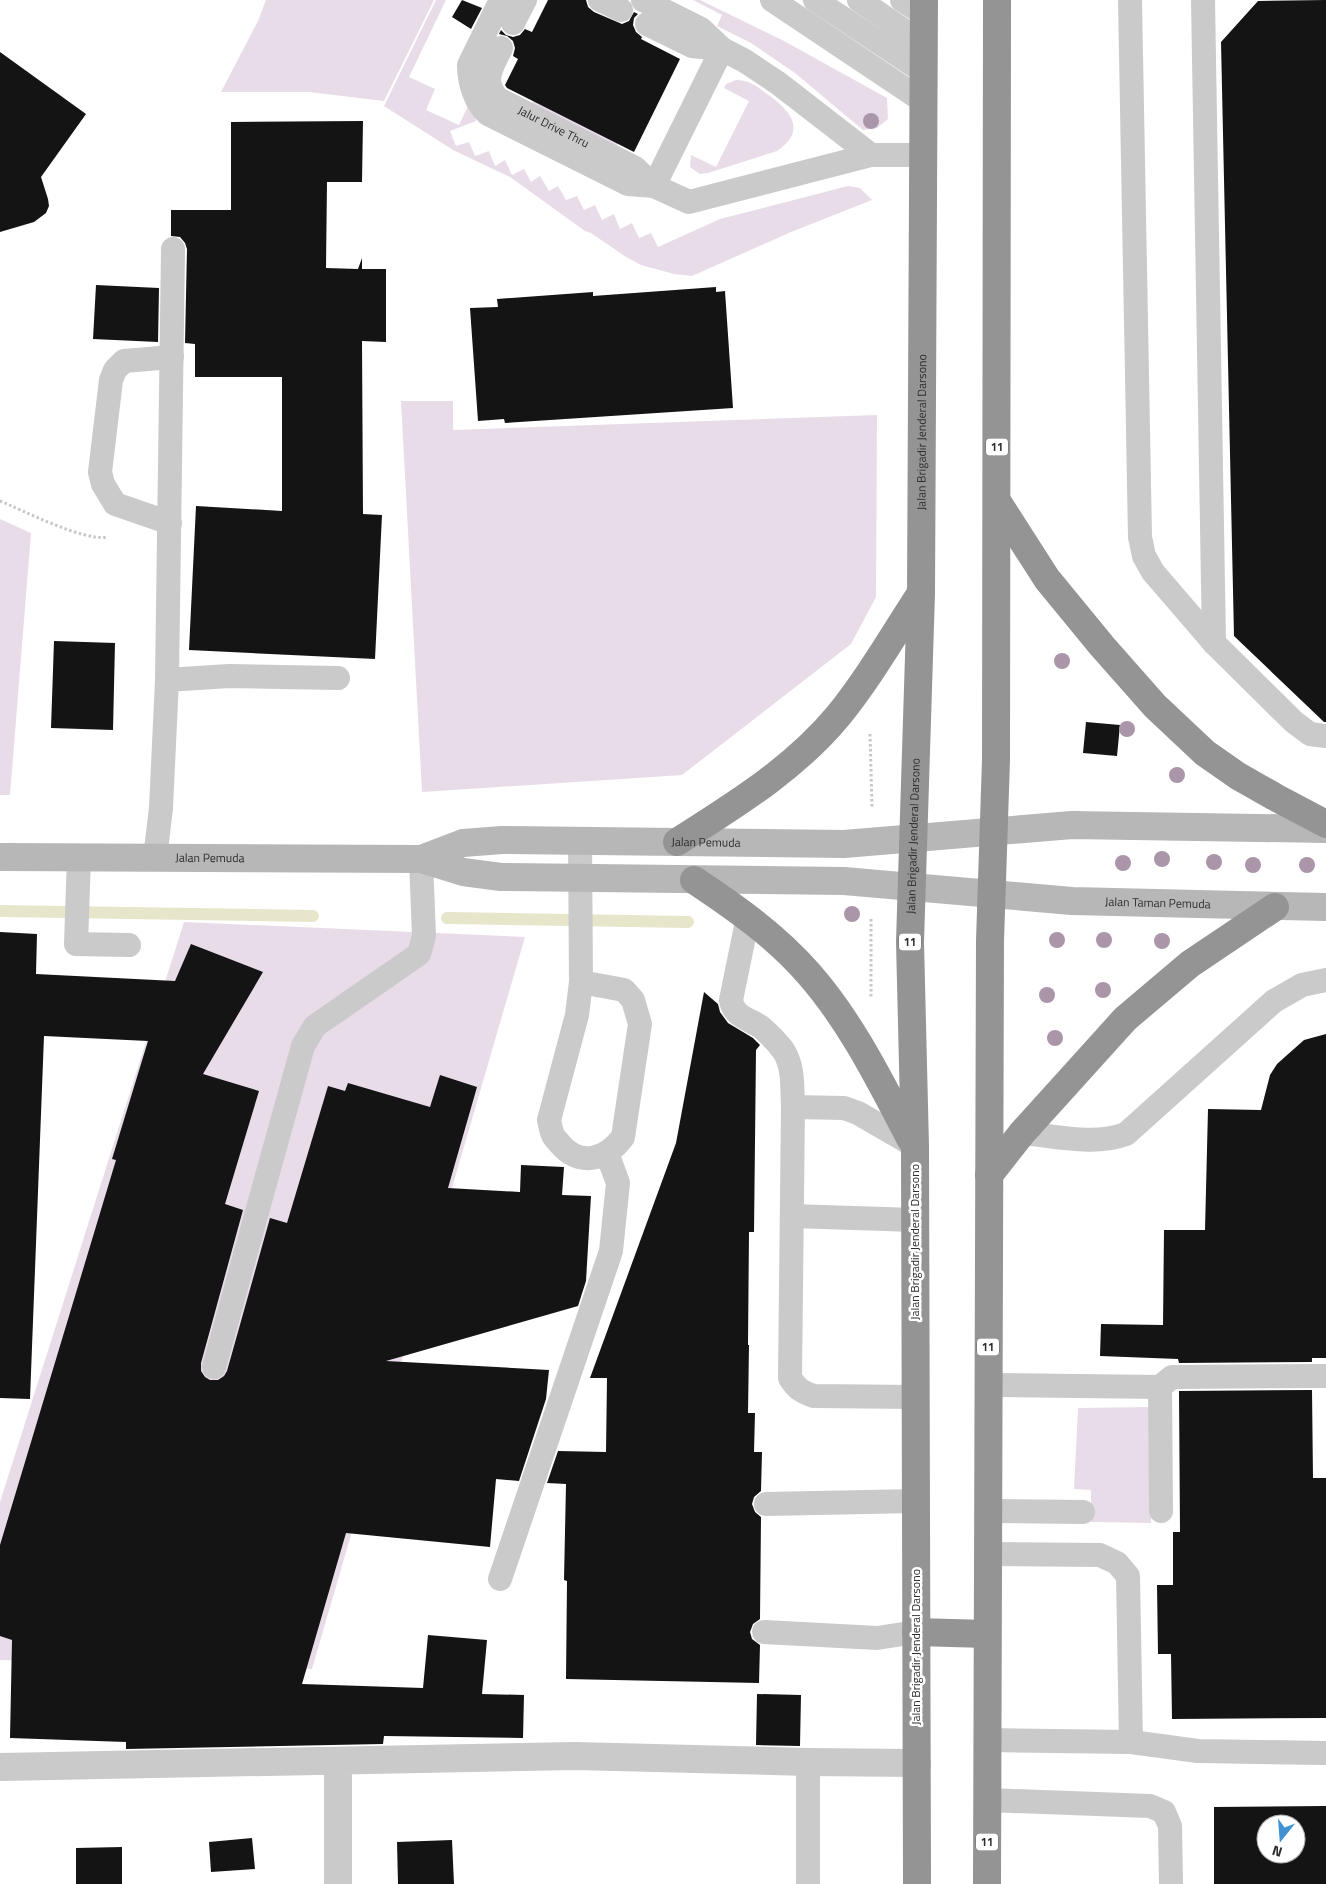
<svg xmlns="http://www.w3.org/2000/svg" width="1326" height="1884" font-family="'Titillium Web',sans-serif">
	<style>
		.green { fill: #e9dce9 }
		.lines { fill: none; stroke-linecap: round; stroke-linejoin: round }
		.stream { stroke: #e7e5ca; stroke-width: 12 }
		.building { fill: #141414; fill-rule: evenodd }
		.path { stroke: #c7c7c7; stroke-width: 3; stroke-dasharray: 2.5 2.5; stroke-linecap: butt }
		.lane { stroke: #cacaca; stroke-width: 24 }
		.street { stroke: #cacaca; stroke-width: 28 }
		.secondary { stroke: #b7b7b7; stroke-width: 28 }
		.highway { stroke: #949494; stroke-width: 28 }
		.tree { fill: #aa95a9 }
		.labels { text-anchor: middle; stroke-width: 5; stroke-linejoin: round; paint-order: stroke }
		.shield { fill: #fff; stroke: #6c6c6c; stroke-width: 1 }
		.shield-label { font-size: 11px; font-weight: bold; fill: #2d2d2d }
		.street-label { font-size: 12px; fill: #2d2d2d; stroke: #fff }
	</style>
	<rect width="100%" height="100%" fill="#fff"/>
	<path class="green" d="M 266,0 L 434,0 L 384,101 L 309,92 L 221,92 L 258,21 Z
		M 436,0 L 446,0 L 409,77 L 435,89 L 426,110 L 459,125 L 468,106 L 471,107 L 476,121 L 450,131 L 456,146 L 469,142 L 475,156 L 489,151 L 495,166 L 505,160 L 512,175 L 524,169 L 531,182 L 540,176 L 549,191 L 558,186 L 566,200 L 577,196 L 584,210 L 595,205 L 602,220 L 614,214 L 620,229 L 632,223 L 639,238 L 651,233 L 658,247 L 720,219 L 848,186 L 860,188 L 872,200 L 791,232 L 692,276 L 674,274 L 641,265 L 626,257 L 591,233 L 585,231 L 510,177 L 453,150 L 384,106 Z
		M 693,0 L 700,0 L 784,41 L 887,98 L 888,119 L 877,128 L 863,130 L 795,73 L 751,43 L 717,26 L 722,15 Z
		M 736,80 C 749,80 758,87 767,94 C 790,110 808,130 777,151 L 708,173 L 700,174 L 690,167 L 691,155 L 716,167 L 749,101 L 724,88 L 726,84 Z
		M 534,100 L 619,142 L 617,146 L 532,103 Z
		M 401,401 L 453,401 L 453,430 L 877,415 L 876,597 L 851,644 L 682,775 L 422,792 Z
		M 0,519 L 31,533 L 10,795 L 0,795 Z
		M 184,922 L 525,937 L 312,1669 L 0,1660 L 0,1502 Z
		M 1151,1407 L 1151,1523 L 1091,1522 L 1091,1490 L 1074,1489 L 1078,1408 Z"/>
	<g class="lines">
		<path class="stream" d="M 0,911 L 313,916
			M 447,918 L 688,922"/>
	</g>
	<path class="building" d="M 462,0 L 482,8 L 471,29 L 452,17 Z
		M 548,0 L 586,0 L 588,7 L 594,12 L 622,24 L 629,21 L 634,12 L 638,14 L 634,18 L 633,25 L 636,32 L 642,37 L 641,39 L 680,59 L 634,152 L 507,88 L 505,85 L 518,59 L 513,56 L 515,48 L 513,41 L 507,36 L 499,34 L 501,30 L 506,35 L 513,37 L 520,35 L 525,29 L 532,32 Z
		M 1326,0 L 1326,722 L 1324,722 L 1234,636 L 1221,42 L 1258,1 Z
		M 0,52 L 86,114 L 41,177 L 48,199 L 49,206 L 46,213 L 34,222 L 0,232 Z
		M 363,121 L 362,182 L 327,182 L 326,268 L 358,269 L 362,258 L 362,269 L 386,269 L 386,342 L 362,341 L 363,514 L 382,515 L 375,659 L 189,650 L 196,506 L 282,511 L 282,377 L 195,377 L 195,344 L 185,343 L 187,249 L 185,243 L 180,237 L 171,236 L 171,210 L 231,210 L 231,122 Z
		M 96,285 L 159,288 L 158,342 L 93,339 Z
		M 716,287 L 716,292 L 725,291 L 733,408 L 505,423 L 504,419 L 478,421 L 470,308 L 498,307 L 497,299 L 593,292 L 593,296 Z
		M 54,641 L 115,643 L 113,730 L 51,728 Z
		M 1086,722 L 1120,725 L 1117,756 L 1083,753 Z
		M 0,932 L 37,934 L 36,974 L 175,981 L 191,944 L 263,972 L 203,1074 L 259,1091 L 225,1204 L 243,1210 L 201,1363 L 201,1371 L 205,1377 L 210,1380 L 218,1380 L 224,1376 L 227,1371 L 270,1218 L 287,1223 L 328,1086 L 345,1091 L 348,1083 L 430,1107 L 440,1075 L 477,1087 L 448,1188 L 520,1192 L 521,1165 L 564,1167 L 562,1195 L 591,1196 L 586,1281 L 578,1306 L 386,1361 L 549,1370 L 546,1399 L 519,1481 L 496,1479 L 490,1547 L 346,1533 L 302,1684 L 423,1688 L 428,1635 L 487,1640 L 482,1694 L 524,1695 L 523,1738 L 384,1736 L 383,1744 L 126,1749 L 126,1742 L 10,1738 L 12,1640 L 0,1636 L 0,1545 L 116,1160 L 112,1159 L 148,1041 L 44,1036 L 30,1399 L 0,1398 Z
		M 704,992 L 718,1004 L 720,1012 L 728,1023 L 753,1038 L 760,1045 L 756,1050 L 754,1232 L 749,1232 L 748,1345 L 749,1345 L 748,1413 L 755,1413 L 754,1452 L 762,1452 L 761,1491 L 754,1497 L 752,1504 L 755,1512 L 761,1517 L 760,1619 L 753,1624 L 750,1632 L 752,1639 L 760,1645 L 759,1683 L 566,1679 L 567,1581 L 564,1580 L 566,1484 L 547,1483 L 558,1451 L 606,1452 L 607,1378 L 590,1378 L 676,1143 Z
		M 1326,1034 L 1326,1358 L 1312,1358 L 1312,1362 L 1179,1363 L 1178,1359 L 1100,1356 L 1101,1324 L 1163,1325 L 1164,1230 L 1205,1230 L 1208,1109 L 1261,1110 L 1270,1075 L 1277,1064 L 1304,1040 Z
		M 1312,1390 L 1313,1478 L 1326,1478 L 1326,1718 L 1172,1719 L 1171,1654 L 1158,1654 L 1157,1585 L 1173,1585 L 1173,1532 L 1180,1532 L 1179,1391 Z
		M 757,1694 L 801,1695 L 800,1746 L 756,1745 Z
		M 1326,1806 L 1326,1884 L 1214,1884 L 1214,1807 ZM 1266,1824 L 1296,1824 L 1296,1854 L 1266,1854 Z
		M 252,1838 L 255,1869 L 211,1872 L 209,1842 Z
		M 452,1840 L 454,1884 L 398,1884 L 397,1842 Z
		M 122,1847 L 122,1884 L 76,1884 L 76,1848 Z"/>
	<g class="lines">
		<path class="path" d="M 0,501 C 22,510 85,542 107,537
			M 870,734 L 872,807
			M 871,919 L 871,997"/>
		<g class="lane">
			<path d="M 501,0 L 469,65 C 469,82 475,103 488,114 L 628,184 L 654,186 L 689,202 L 871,155 L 778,83 L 745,61 L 722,49 L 701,29 L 643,0"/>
			<path d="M 600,0 L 621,10"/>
			<path d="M 772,0 L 923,101"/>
			<path d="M 815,0 L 924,72"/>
			<path d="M 859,0 L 924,44"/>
			<path d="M 902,0 L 924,14"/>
			<path d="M 1130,0 L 1140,537 L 1144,556 L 1153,572 L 1214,643 L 1294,722 L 1310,734 L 1326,736"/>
			<path d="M 1203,0 L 1214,643"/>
			<path d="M 513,23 L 525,0"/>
			<path id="s1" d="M 501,48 C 492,67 481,81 498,99 L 635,168 L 654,186 L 722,49 L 692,46 L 647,24"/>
			<path d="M 871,155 L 923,155"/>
			<path d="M 170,523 L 115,504 L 103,484 L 100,472 L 111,380 L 115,370 L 124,361 L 172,357"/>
			<path d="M 167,680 L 173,249"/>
			<path d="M 580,841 L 581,982 L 577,1015 L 549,1120 C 550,1124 551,1131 553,1135 C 554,1138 558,1141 560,1144 C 580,1167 606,1160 623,1137 L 640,1024 L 633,1000 L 624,990 L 581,982"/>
			<path d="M 79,857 L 76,944 L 129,945"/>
			<path d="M 155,858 L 161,808 L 167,680 L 229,676 L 338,678"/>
			<path d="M 748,917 L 731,1000 C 733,1016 749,1019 761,1027 C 768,1033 777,1042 783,1050 C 794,1066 792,1088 793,1107 L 790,1378 C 797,1389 802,1392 814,1396 L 916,1397"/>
			<path d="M 793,1107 L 844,1108 L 858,1113 L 915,1146"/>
			<path d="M 1022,1133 C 1056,1136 1094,1146 1126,1134 L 1274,1001 L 1302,985 L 1326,980"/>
			<path d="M 792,1216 L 915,1220"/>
			<path d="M 214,1367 L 303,1046 L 315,1026 L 419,954 L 424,936 L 421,859"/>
			<path d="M 988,1385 L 1160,1387 L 1172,1377 L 1326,1376"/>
			<path d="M 1160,1387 L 1161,1511"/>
			<path d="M 766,1504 L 916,1501"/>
			<path d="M 987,1511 L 1083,1512"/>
			<path d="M 988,1554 L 1100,1555 L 1117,1563 L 1128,1576 L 1131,1742"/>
			<path d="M 500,1579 L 611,1251 L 618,1183 L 607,1153"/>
			<path d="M 764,1632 L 877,1638 L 916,1632"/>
			<path d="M 986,1740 L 1131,1742 L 1198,1751 L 1326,1753"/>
			<path d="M 808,1762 L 808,1884"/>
			<path d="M 987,1800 L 1150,1806 L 1164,1812 L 1170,1826 L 1171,1884"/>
		</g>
		<path class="street" d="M 0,1767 L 575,1756 L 808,1762 L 917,1763
			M 338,1884 L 338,1762"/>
		<g class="secondary">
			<path id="s2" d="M 0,857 L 421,859 L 463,872 L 501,877 L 844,881 L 1072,901 L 1326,907"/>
			<path id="s3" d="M 421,859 L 463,843 L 502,840 L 844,844 L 1072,825 L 1326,829"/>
		</g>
		<g class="highway">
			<path d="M 997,501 L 1047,579 L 1102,646 L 1155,706 L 1205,753 L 1238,776 L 1275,797 L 1326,824"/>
			<path d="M 677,842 C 735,805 794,769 838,716 C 869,678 894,634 921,593"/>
			<path d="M 694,880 C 736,908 776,936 809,974 C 852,1023 881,1083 911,1140"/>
			<path d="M 989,1175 L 1022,1133 L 1125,1019 L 1190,964 L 1275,907"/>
			<path d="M 916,1632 L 987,1634"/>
			<path id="s4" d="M 917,1884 L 915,1146 L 910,942 L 921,593 L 924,0"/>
			<path d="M 987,1884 L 990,941 L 996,760 L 997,0"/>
		</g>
	</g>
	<g class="tree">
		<circle cx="871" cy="121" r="8"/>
		<circle cx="1062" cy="661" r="8"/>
		<circle cx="1127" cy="729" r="8"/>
		<circle cx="1177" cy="775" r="8"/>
		<circle cx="1162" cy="859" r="8"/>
		<circle cx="1214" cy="862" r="8"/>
		<circle cx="1123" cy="863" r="8"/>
		<circle cx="1253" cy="865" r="8"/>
		<circle cx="1307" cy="865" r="8"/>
		<circle cx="852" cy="914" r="8"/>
		<circle cx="1057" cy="940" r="8"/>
		<circle cx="1104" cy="940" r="8"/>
		<circle cx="1162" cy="941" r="8"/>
		<circle cx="1103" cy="990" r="8"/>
		<circle cx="1047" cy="995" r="8"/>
		<circle cx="1055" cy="1038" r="8"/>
	</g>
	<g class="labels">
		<g class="shield">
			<rect x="986" y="438.5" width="22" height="17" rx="4"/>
			<rect x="899" y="933.5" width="22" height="17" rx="4"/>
			<rect x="977" y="1338.5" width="22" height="17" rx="4"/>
			<rect x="976" y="1833.5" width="22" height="17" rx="4"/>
		</g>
		<g class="shield-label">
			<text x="997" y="451">11</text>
			<text x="910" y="946">11</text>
			<text x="988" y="1351">11</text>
			<text x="987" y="1846">11</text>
		</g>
		<g class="street-label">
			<text dy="4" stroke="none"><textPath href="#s1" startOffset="118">Jalur Drive Thru</textPath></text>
			<text dy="4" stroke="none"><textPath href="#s4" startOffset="1452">Jalan Brigadir Jenderal Darsono</textPath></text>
			<text dy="4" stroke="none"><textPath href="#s4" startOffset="1048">Jalan Brigadir Jenderal Darsono</textPath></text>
			<text dy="4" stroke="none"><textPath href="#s3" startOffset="288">Jalan Pemuda</textPath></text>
			<text dy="4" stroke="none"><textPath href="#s2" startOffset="210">Jalan Pemuda</textPath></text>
			<text dy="4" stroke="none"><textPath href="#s2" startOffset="1161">Jalan Taman Pemuda</textPath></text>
			<text transform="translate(915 1242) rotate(-90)" y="4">Jalan Brigadir Jenderal Darsono</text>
			<text transform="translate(916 1647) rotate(-90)" y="4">Jalan Brigadir Jenderal Darsono</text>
		</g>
	</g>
	<g transform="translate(1281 1839) rotate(197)"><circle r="24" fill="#ffffff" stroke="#ababab"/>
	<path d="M0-4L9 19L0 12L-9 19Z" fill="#4191d3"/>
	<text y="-8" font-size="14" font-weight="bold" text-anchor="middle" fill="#2d2d2d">N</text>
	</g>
</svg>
